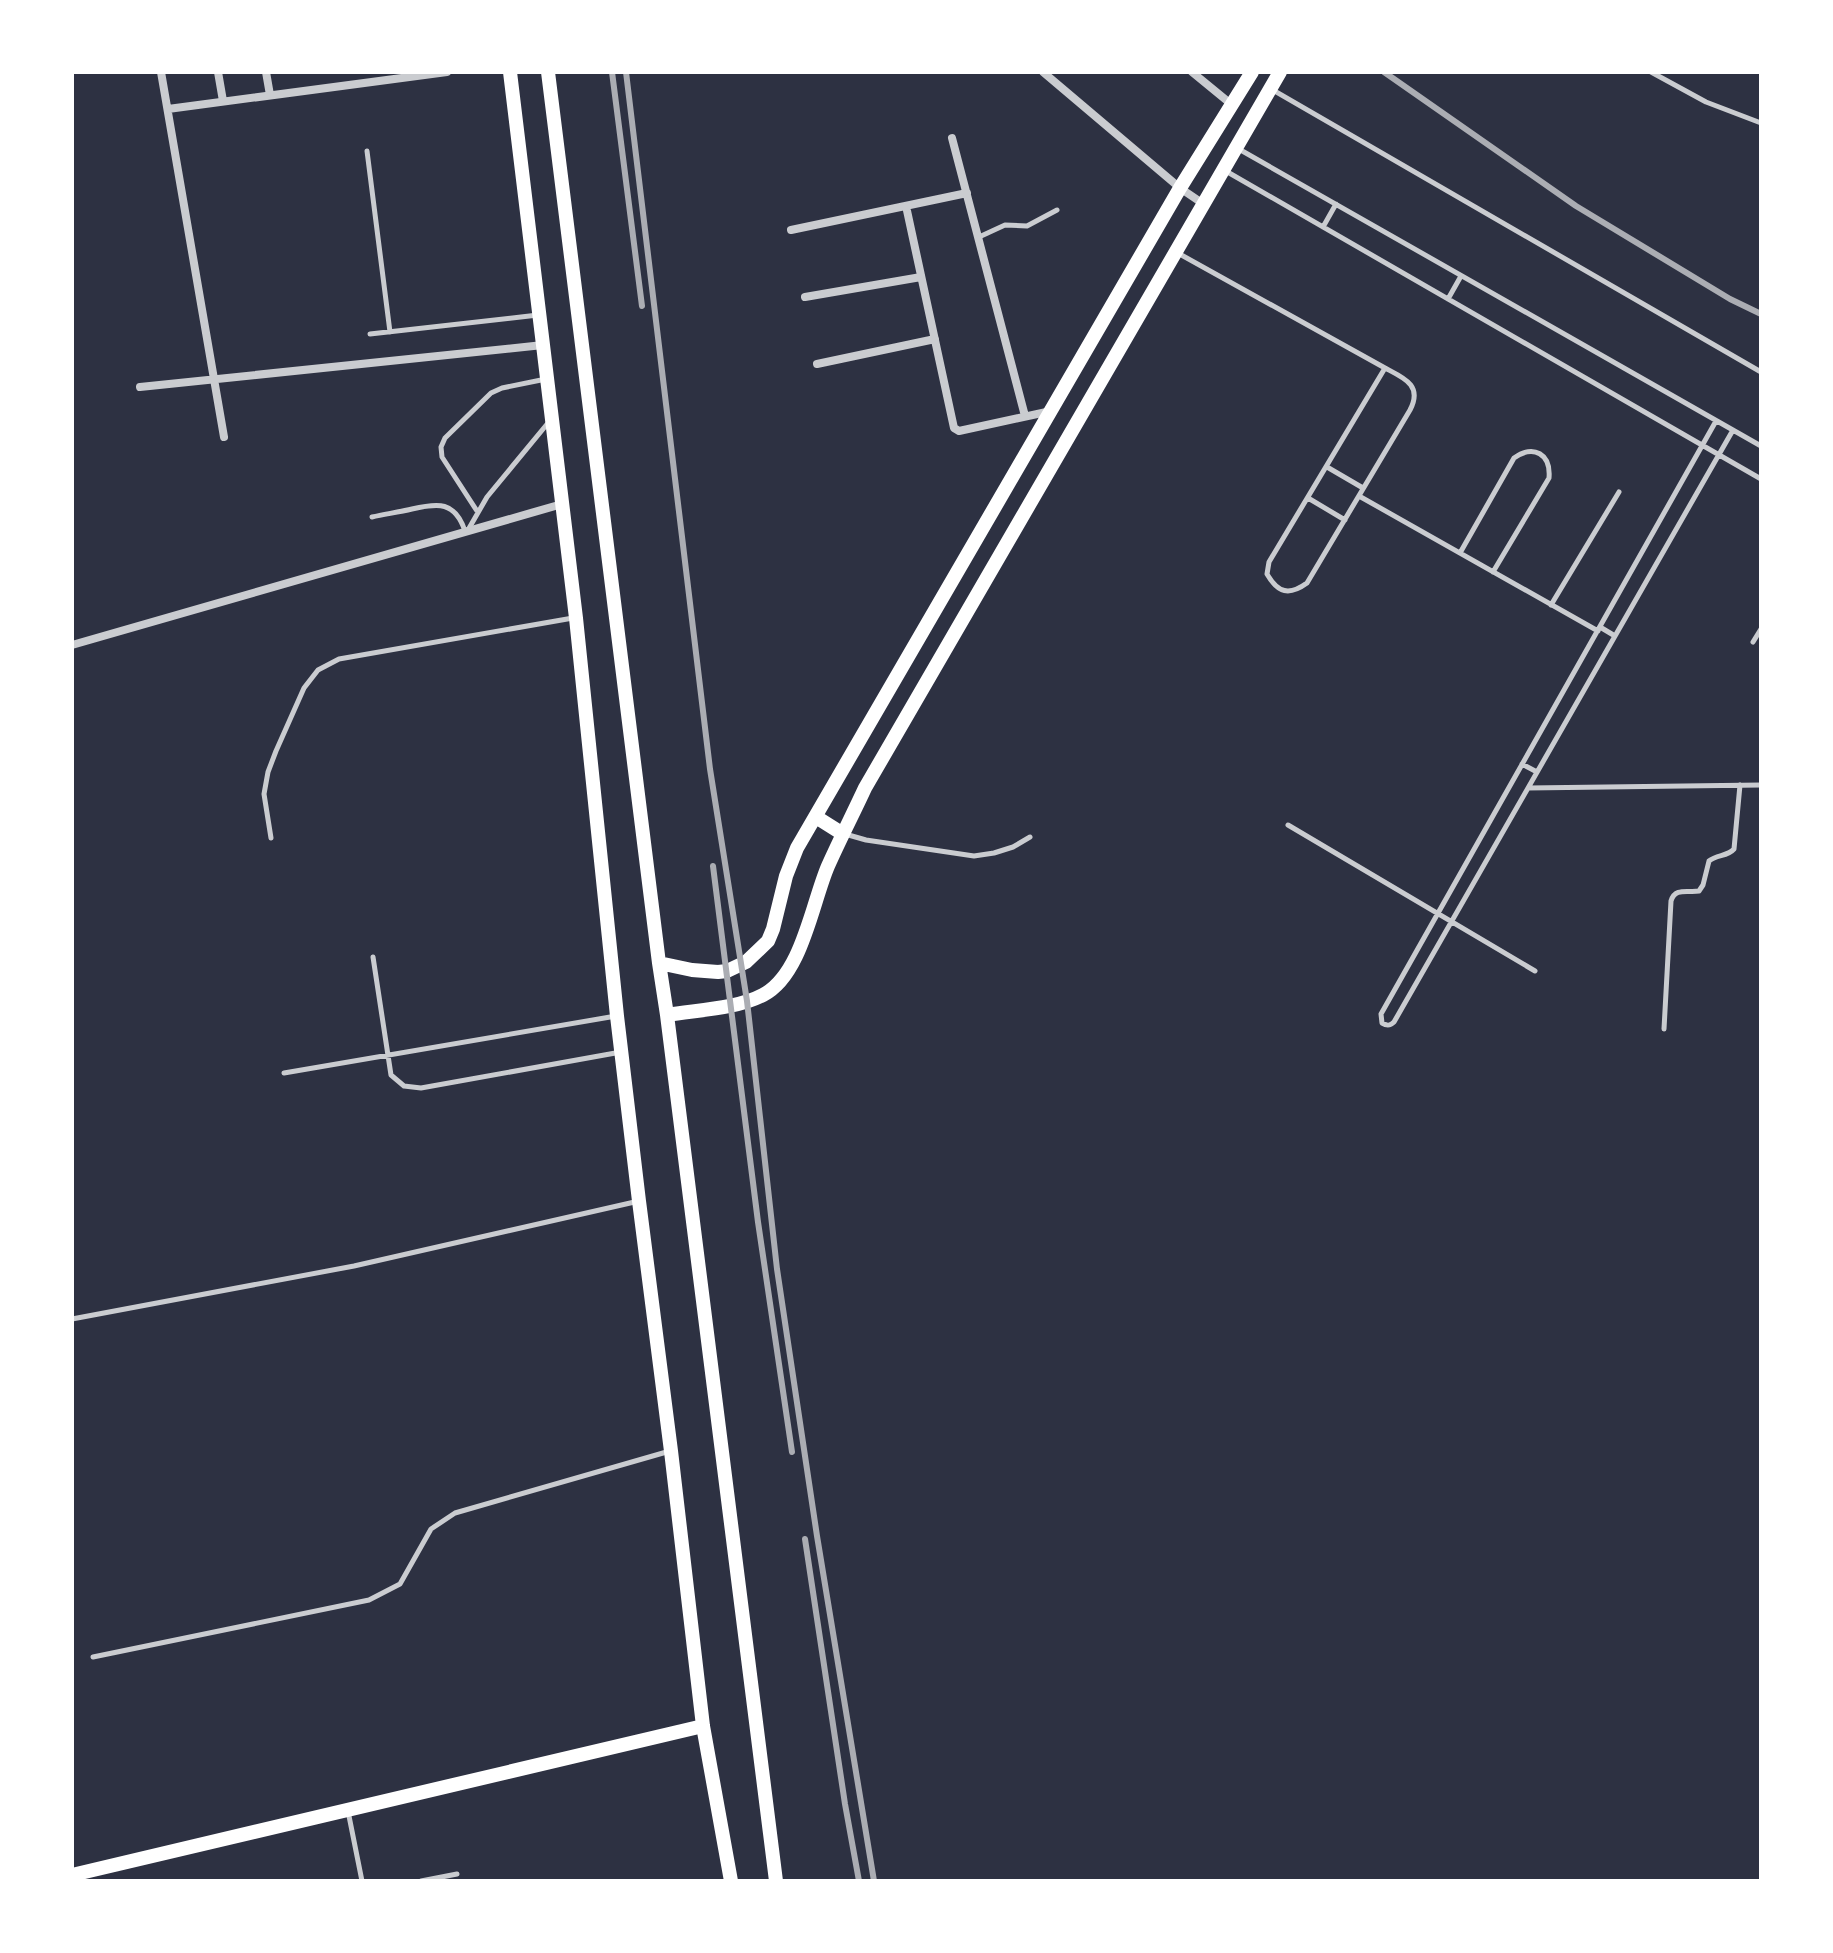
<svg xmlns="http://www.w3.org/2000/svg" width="1833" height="1953" font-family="Karla,sans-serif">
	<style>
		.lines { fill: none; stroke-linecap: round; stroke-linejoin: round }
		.service { stroke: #caccd0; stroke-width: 5 }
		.minor { stroke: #caccd0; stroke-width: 8 }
		.secondary { stroke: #fff; stroke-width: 14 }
		.rail { stroke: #abadb3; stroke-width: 6 }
	</style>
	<rect width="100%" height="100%" fill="#2d3142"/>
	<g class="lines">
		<path class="service" d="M 1651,72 L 1706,102 L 1761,123
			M 1271,89 L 1761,372
			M 1237,148 L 1761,446
			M 367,151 L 390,332
			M 1224,170 L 1761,479
			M 1323,227 L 1336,204
			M 979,237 L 1005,225 L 1027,226 L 1057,210
			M 1176,252 L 1385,368 C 1404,378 1423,385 1410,410 L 1307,583 C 1289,596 1278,593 1267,574 L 1269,562 L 1385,368
			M 1448,299 L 1461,276
			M 370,334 L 538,315
			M 1716,421 L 1381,1014 L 1382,1023 C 1387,1026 1390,1026 1394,1022 L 1733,430
			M 1327,467 L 1363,488
			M 1359,496 L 1598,631
			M 1308,498 L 1345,520
			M 477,511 L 442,457 L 441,447 L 445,438 L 491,393 L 502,388 L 546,379
			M 372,517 C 386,514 399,512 412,509 C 438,503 455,501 465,531
			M 468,530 L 487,497 L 548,423
			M 1460,553 L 1514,458 C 1534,444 1551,454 1549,478 L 1493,572
			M 1551,605 L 1619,492
			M 1600,627 L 1615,636
			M 1753,642 L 1761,629
			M 1522,764 L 1537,772
			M 1528,788 L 1761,785
			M 1288,825 L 1535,971
			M 845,834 L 866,840 L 974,856 L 994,853 L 1013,847 L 1030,837
			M 271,838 L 264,794 L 268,772 L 276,751 L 304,688 L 318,670 L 339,659 L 573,618
			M 373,957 L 391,1075 L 404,1086 L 421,1088 L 621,1052
			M 1664,1029 L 1671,901 C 1675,887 1688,893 1699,891 L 1703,885 L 1709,861 C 1717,854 1727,857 1734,849 L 1740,785
			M 284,1073 L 616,1016
			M 72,1319 L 354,1266 L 639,1201
			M 93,1657 L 369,1600 L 400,1584 L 431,1529 L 455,1513 L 670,1451
			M 348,1811 L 362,1881
			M 421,1881 L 457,1874"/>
		<path class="minor" d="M 161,72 L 224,437
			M 218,72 L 223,101
			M 266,72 L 270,95
			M 1043,72 L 1180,188 L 1202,203
			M 1192,72 L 1231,104
			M 168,109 L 447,72
			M 952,138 L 1025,416
			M 906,206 L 954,428 L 959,431 L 1051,411
			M 791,230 L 967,193
			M 805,297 L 921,277
			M 817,364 L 935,339
			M 140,387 L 543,345
			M 72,645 L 562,504"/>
		<path class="secondary" d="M 510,72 L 576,618 L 617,1016 L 639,1201 L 671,1451 L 703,1726 L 731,1881
			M 548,72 L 659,963 L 667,1015 L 776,1881
			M 816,817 L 843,834
			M 659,963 L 692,970 L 718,972 L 727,971 L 746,962 L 768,941 L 773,929 L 786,876 L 797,848 L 1180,188 L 1252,72
			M 667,1015 C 696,1010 737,1009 763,995 C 802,975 812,903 828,866 C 840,839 853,814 865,788 L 1280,72
			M 72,1875 L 703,1726"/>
		<path class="rail" d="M 612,72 L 642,306
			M 626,72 L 710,769 L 747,1001 L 777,1269 L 817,1536 L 874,1881
			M 1384,72 L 1576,206 L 1730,299 L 1761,314
			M 713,866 L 758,1222 L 792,1452
			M 805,1539 L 845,1804 L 859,1881"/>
	</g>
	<rect width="1833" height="1953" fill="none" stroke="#ffffff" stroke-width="148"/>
</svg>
